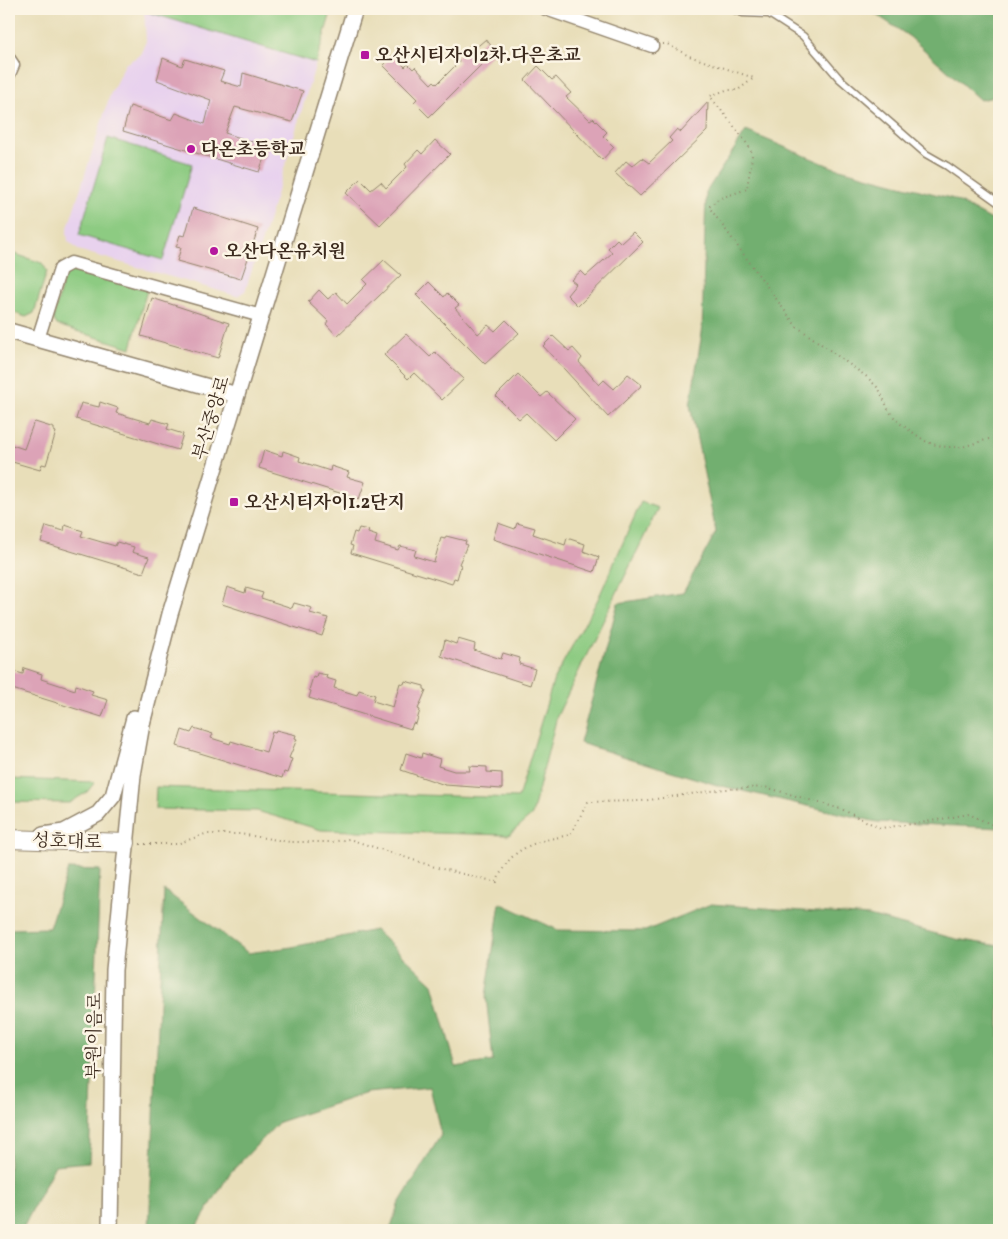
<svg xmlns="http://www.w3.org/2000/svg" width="1008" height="1239" font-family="Vollkorn,'Noto Serif KR',serif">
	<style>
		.built { fill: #e8d2ee }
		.green { fill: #8dcb82; stroke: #647a50 }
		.forest { fill: #72af70; stroke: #566c47 }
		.building { fill: #dca3b7 }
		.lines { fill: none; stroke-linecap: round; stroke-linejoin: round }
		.service-casing { stroke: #92846c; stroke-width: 9 }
		.minor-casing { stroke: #92846c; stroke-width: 15 }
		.tertiary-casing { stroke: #92846c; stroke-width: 18 }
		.secondary-casing { stroke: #92846c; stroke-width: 20 }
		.path { stroke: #92846c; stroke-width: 2; stroke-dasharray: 1 4; stroke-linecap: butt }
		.service { stroke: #fff; stroke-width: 6 }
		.minor { stroke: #fff; stroke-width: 12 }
		.tertiary { stroke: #fff; stroke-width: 15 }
		.secondary { stroke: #fff; stroke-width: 18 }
		.poi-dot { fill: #b5179e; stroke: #fcf5e5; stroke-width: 2 }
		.labels { text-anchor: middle; stroke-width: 5; stroke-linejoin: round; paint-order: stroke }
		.poi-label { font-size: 18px; font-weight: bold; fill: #3b2a1e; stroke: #fcf5e5; text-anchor: start }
		.street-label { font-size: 18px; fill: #3b2a1e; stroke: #fcf5e5 }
	</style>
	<rect width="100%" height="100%" fill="#fcf5e5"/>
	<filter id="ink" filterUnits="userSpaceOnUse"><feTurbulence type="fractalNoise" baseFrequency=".02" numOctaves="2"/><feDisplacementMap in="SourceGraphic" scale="10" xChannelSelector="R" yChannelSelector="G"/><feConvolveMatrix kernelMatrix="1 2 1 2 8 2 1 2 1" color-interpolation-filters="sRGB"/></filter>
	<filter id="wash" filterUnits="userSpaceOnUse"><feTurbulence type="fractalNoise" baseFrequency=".0096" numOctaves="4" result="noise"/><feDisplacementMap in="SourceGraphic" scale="20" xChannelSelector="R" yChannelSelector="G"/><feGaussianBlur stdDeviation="1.12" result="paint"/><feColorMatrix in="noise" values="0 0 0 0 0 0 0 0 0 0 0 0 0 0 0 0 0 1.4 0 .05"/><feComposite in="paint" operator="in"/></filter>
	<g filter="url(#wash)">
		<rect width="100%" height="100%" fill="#e8deb9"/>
		<path class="built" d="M 144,11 L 316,63 L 266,228 L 245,291 L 237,296 L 78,250 L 68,241 L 67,231 L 110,95 L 125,64 L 140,55 L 146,41 Z"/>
		<path class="green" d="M 145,9 L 332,9 L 316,63 L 144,11 Z
			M 108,138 L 192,164 L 163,260 L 79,235 Z
			M 9,252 L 42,263 L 47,271 L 34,313 L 26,317 L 9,311 Z
			M 72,270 L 147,290 L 131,348 L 57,325 L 53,319 L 65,274 Z
			M 641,502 L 658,508 L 557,716 L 532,815 L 509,835 L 321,830 L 257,811 L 155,809 L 156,787 L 518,798 L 554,679 L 598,599 Z
			M 9,779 L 95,782 L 87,792 L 69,803 L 9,802 Z"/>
		<path class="forest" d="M 868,9 L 999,9 L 999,96 L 980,100 L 910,37 Z
			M 746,131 L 832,167 L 954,199 L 999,224 L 999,828 L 877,822 L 717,785 L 580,743 L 618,603 L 683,593 L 716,532 L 690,405 L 702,333 L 706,192 Z
			M 68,869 L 100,870 L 89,1162 L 55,1165 L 22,1230 L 9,1230 L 9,929 L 49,928 Z
			M 164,890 L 248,953 L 292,947 L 375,930 L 433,984 L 456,1067 L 493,1061 L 486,996 L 500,903 L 558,930 L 645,931 L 711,904 L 869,916 L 956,939 L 999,946 L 999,1230 L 390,1230 L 398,1205 L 441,1135 L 430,1087 L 367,1093 L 279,1122 L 230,1173 L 195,1230 L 149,1230 Z"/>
		<g id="blocks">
			<path class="building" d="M 486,39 L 495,51 L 429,117 L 414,102 L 417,99 L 383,65 L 393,55 L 405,67 L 408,64 L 413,69 L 415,67 L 431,84 L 434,81 L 437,84 L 459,62 L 456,58 L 469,46 L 473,50 Z
				M 163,58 L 182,66 L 185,59 L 224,71 L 220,81 L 241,87 L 243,73 L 303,91 L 292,122 L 235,107 L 225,133 L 268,147 L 259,172 L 123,131 L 130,106 L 172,120 L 176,113 L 205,124 L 211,100 L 157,80 Z
				M 538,66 L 552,80 L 556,77 L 571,93 L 566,97 L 590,120 L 593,118 L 607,132 L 603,136 L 614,147 L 602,160 L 525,80 Z
				M 708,102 L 707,131 L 640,196 L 615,173 L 626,161 L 632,166 L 642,158 L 649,163 L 672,141 L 669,138 L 677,129 L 681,132 Z
				M 435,140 L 450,154 L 380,225 L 346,193 L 360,179 L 371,190 L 381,182 L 386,188 L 407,167 L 405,164 L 418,150 L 422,154 Z
				M 193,208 L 258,229 L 241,279 L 177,261 L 181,248 L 176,247 L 180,235 L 185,236 Z
				M 633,232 L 643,242 L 578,306 L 567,295 L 576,284 L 571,280 L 581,271 L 586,276 L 612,253 L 608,248 L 617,239 L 621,243 Z
				M 384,260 L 401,275 L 337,336 L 326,324 L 328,321 L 308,302 L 319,290 L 328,299 L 336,292 L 347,304 L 367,284 L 363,280 Z
				M 429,282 L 444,297 L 447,293 L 459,305 L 455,308 L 478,334 L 488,325 L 495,331 L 506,320 L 519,333 L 485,364 L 416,295 Z
				M 152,298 L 229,323 L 218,358 L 141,336 Z
				M 406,334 L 430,357 L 435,352 L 464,379 L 442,400 L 414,373 L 408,379 L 384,355 Z
				M 553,336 L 569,351 L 573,348 L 582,358 L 579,362 L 599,385 L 604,380 L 614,389 L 628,374 L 642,385 L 608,417 L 543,346 Z
				M 518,374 L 541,397 L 547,392 L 575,419 L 554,440 L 526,413 L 519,419 L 496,396 Z
				M 100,402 L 118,408 L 116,413 L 150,423 L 152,419 L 169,424 L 167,429 L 183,434 L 178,450 L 76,419 L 81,403 L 99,407 Z
				M 35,422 L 54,428 L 54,431 L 56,432 L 46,465 L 42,464 L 40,470 L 9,461 L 9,444 L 24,449 L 33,424 Z
				M 264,450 L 282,456 L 283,451 L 300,457 L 299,461 L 330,471 L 331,466 L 349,472 L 347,477 L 365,482 L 359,499 L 259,468 Z
				M 498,523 L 515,529 L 517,523 L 535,528 L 533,534 L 565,545 L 567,538 L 585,544 L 583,551 L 599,557 L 594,572 L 493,539 Z
				M 65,525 L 83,531 L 81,536 L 115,546 L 117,542 L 134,547 L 132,552 L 149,557 L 143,573 L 41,542 L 46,526 L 64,531 Z
				M 359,528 L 369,530 L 368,533 L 377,536 L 375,543 L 398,550 L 400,546 L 416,550 L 414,556 L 434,562 L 441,538 L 445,539 L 446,536 L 466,541 L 465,544 L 467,545 L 459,564 L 461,565 L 457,579 L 454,578 L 452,584 L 351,553 L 353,546 L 350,545 L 354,532 L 357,533 Z
				M 227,587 L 245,593 L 246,588 L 263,593 L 261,598 L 292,608 L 294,603 L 312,608 L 310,613 L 328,618 L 322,636 L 222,604 Z
				M 458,639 L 475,644 L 474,650 L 501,659 L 503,653 L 520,658 L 519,664 L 535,669 L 530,685 L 441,656 L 445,640 L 456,644 Z
				M 24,668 L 42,674 L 41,679 L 75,690 L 76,685 L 93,691 L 91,695 L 108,700 L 102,717 L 9,688 L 9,670 L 23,674 Z
				M 317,673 L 327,675 L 326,678 L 336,681 L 334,688 L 357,695 L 359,690 L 375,695 L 373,701 L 393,707 L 400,683 L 404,684 L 405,681 L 424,686 L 424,689 L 426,690 L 418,709 L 420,710 L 416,724 L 413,723 L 411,729 L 309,698 L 311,691 L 309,690 L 313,677 L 316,678 Z
				M 194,728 L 213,734 L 211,738 L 230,744 L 231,741 L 266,752 L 272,732 L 275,733 L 276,730 L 296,735 L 295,738 L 297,739 L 289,758 L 292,759 L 287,773 L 284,772 L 282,778 L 177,746 L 182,730 L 191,733 Z
				M 406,753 L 421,758 L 422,753 L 440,759 L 438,766 L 454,771 L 470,771 L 469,766 L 487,767 L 487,772 L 502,773 L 502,789 L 445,785 L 401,770 Z"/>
		</g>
	</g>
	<g filter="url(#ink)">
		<use href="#blocks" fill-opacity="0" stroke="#92846c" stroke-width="1"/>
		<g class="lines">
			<defs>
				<path id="service" d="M 732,9 L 743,13 L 769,14 L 803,36 L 839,78 L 926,154 L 947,166 L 999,203"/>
				<path id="minor" d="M 546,9 L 652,46
					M 9,59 L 13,65 L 9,74
					M 38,339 L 60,269 L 71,263 L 261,316"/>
				<path id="tertiary" d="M 9,331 L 237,395
					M 43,835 L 64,832 L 98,814 L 113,796 L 134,718
					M 110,1230 L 114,970 L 133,775 L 142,724 L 170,614 L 355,9"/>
				<path id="secondary" d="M 9,839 L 126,843"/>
			</defs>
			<use href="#service" class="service-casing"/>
			<use href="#minor" class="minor-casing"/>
			<use href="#tertiary" class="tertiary-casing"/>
			<use href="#secondary" class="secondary-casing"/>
			<path class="path" d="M 663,44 L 667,44 L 689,56 L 754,78 L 738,90 L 726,90 L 710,96 C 717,106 751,145 752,154 C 752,164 748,178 747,189 L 718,199 L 709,207 L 796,326 L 867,377 L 879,389 L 889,411 L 898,422 L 925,441 L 932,444 L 947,447 L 962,447 L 999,436
				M 140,844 L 177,844 L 205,834 L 240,834 L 290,842 L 332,842 L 349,839 L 438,868 L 497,882 C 509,847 536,841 570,835 L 588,802 L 642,801 L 725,789 L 765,787 L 841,809 L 880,828 L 920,823 L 969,814 L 999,828"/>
			<use href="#service" class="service"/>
			<use href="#minor" class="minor"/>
			<use href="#tertiary" class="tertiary"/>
			<use href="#secondary" class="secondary"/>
		</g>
	</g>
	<g class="poi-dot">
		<rect x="360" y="50" width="10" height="10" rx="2.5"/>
		<circle cx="191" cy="149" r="5"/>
		<circle cx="214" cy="251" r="5"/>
		<rect x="229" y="497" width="10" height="10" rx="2.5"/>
	</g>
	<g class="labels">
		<g class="poi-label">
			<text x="375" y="61">오산시티자이2차.다은초교</text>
			<text x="201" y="155">다온초등학교</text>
			<text x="224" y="257">오산다온유치원</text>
			<text x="244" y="508">오산시티자이1.2단지</text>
		</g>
		<g class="street-label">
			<text transform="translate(211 418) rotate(-73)" y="6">부산중앙로</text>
			<text transform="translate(67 841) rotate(2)" y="6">성호대로</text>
			<text transform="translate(94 1036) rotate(-89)" y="6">부원이음로</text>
		</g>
	</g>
	<rect width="1008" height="1239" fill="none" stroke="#fcf5e5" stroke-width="30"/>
</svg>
